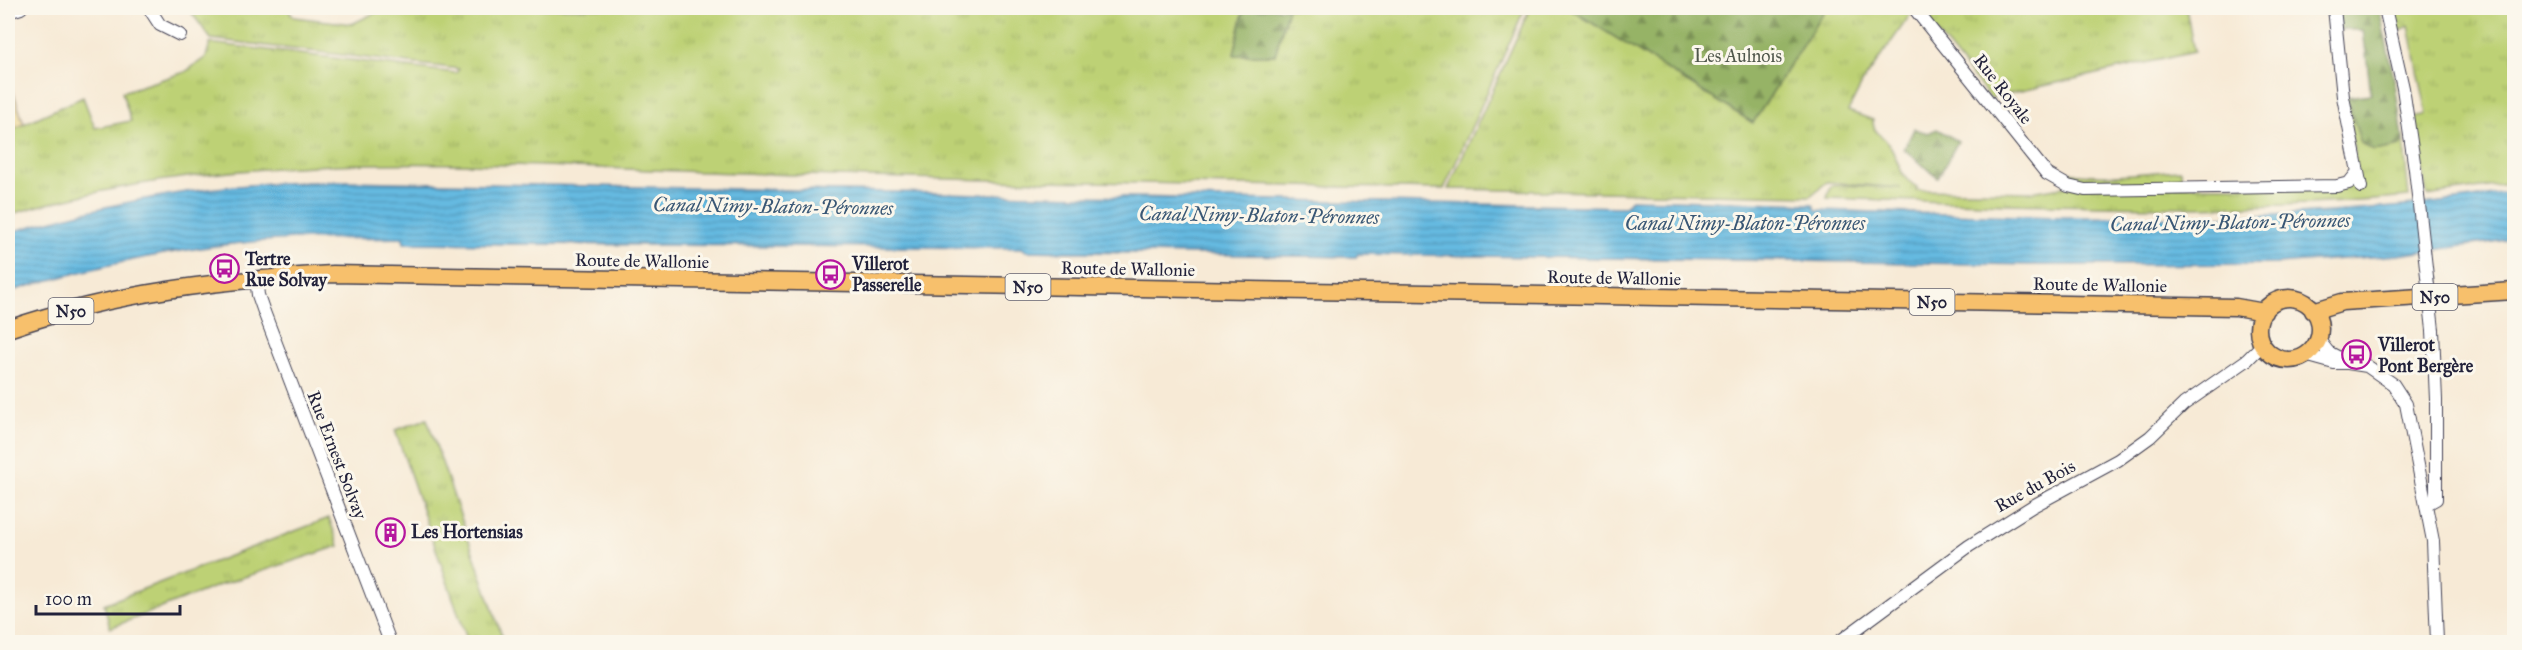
<svg xmlns="http://www.w3.org/2000/svg" width="2522" height="650" font-family="'IM FELL Great Primer',serif">
	<style>
		.grass { fill: url(#grass-tufts); stroke: #707a58; stroke-width: 1.5 }
		.forest { fill: url(#forest-firs); stroke: #5c6a50; stroke-width: 1.5 }
		.sand { fill: url(#sand-dots); stroke: #887e6c; stroke-width: 1.5 }
		.water { fill: url(#water-rules); stroke: #446e8e; stroke-width: 1.5 }
		.lines { fill: none; stroke-linecap: round; stroke-linejoin: round }
		.minor-casing { stroke: #424052; stroke-width: 14 }
		.major-casing { stroke: #424052; stroke-width: 19 }
		.minor { stroke: #fff; stroke-width: 12 }
		.major { stroke: #f7c06c; stroke-width: 16 }
		.minor-bridge-casing { stroke: #424052; stroke-width: 14; stroke-linecap: butt }
		.minor-bridge { stroke: #fff; stroke-width: 12 }
		.labels { text-anchor: middle; stroke-width: 6; stroke-linejoin: round; paint-order: stroke }
		.shield { fill: #fbf7ec; stroke: #636270; stroke-width: 1.5 }
		.shield-label { font-size: 16px; font-weight: bold; fill: #22223b }
		.park-label { font-size: 18px; fill: #50574c; stroke: #fbf7ec }
		.street-label { font-size: 18px; fill: #22223b; stroke: #fbf7ec }
		.poi-label { font-size: 18px; font-weight: bold; fill: #22223b; stroke: #fbf7ec; text-anchor: start }
		.water-label { font-size: 20px; font-style: italic; fill: #395775; stroke: #fbf7ec }
	</style>
	<defs>
		<pattern id="grass-tufts" width="24" height="20" patternUnits="userSpaceOnUse" patternTransform="scale(1.5)"><rect width="24" height="20" fill="#bdd175"/><path d="M3 7l-1-3M5 7V3M7 7l1-3M15 17l-1-3M17 17v-4M19 17l1-3" fill="none" stroke="#a2b366"/></pattern>
		<pattern id="forest-firs" width="22" height="20" patternUnits="userSpaceOnUse" patternTransform="scale(1.5)"><rect width="22" height="20" fill="#96b366"/><path d="M5 1l3.5 6h-7zM16 11l3.5 6h-7z" fill="#7a9155"/></pattern>
		<pattern id="sand-dots" width="8" height="8" patternUnits="userSpaceOnUse" patternTransform="scale(1.5)"><rect width="8" height="8" fill="#eeda9e"/><path d="M2 2h.1M6 6h.1" fill="none" stroke="#ccbb89" stroke-width="1.8" stroke-linecap="round"/></pattern>
		<pattern id="water-rules" width="6" height="5" patternUnits="userSpaceOnUse" patternTransform="scale(1.5)"><rect width="6" height="5" fill="#65bae1"/><path d="M0 2.5h6" fill="none" stroke="#5397b8"/></pattern>
	</defs>
	<rect width="100%" height="100%" fill="#fbf7ec"/>
	<filter id="ink" filterUnits="userSpaceOnUse"><feTurbulence type="fractalNoise" baseFrequency=".0167" numOctaves="2"/><feDisplacementMap in="SourceGraphic" scale="12" xChannelSelector="R" yChannelSelector="G"/><feConvolveMatrix kernelMatrix="1 2 1 2 8 2 1 2 1" color-interpolation-filters="sRGB"/></filter>
	<filter id="wash" filterUnits="userSpaceOnUse"><feTurbulence type="fractalNoise" baseFrequency=".008" numOctaves="4" result="noise"/><feDisplacementMap in="SourceGraphic" scale="24" xChannelSelector="R" yChannelSelector="G"/><feGaussianBlur stdDeviation="1.35" result="paint"/><feColorMatrix in="noise" values="0 0 0 0 0 0 0 0 0 0 0 0 0 0 0 0 0 1.4 0 .05"/><feComposite in="paint" operator="in"/></filter>
	<g filter="url(#wash)">
		<rect width="100%" height="100%" fill="#f7ead6"/>
		<path class="grass" d="M 198,8 L 287,8 L 294,17 L 352,24 L 385,8 L 1244,8 L 1234,55 L 1275,55 L 1288,8 L 1525,8 L 1444,189 C 1210,184 975,181 741,173 C 496,166 246,142 8,215 L 8,131 L 83,97 L 95,128 L 131,121 L 122,92 L 185,72 L 206,57 L 210,43 L 456,73 L 459,69 L 211,39 L 191,12 Z
			M 1530,8 L 1568,8 L 1753,123 L 1826,8 L 1909,8 L 1913,11 L 1863,82 L 1848,111 L 1873,120 C 1872,132 1882,135 1888,143 C 1899,159 1898,177 1917,187 L 1916,190 L 2031,192 L 2068,186 L 2337,186 L 2357,173 L 2346,97 L 2361,143 L 2374,151 L 2400,146 L 2403,138 L 2409,197 C 2216,215 2021,204 1827,198 L 1831,186 L 1842,185 L 1901,188 L 1827,182 L 1810,196 L 1448,189 Z
			M 1917,8 L 2186,8 L 2194,52 L 1990,98 Z
			M 2392,8 L 2514,8 L 2514,183 L 2427,196 L 2415,118 L 2427,114 L 2409,26 L 2397,31 Z
			M 2055,168 C 2090,182 2143,172 2181,170 L 2182,184 L 2079,184 L 2052,172 Z
			M 427,419 L 504,642 L 468,642 L 395,430 Z
			M 329,518 L 339,546 L 217,586 L 110,628 L 104,604 Z"/>
		<path class="forest" d="M 1244,8 L 1288,8 L 1275,55 L 1234,55 Z
			M 1568,8 L 1826,8 L 1753,123 Z
			M 2339,8 L 2379,8 L 2395,84 L 2403,138 L 2400,146 L 2374,151 L 2361,143 L 2346,97 L 2371,94 L 2363,30 L 2340,30 Z
			M 1914,129 L 1928,133 L 1937,129 L 1958,141 L 1938,178 L 1904,149 Z"/>
		<path class="sand" d="M 8,77 L 24,124 L 8,131 Z"/>
		<path class="water" d="M 347,181 L 1625,207 L 1631,199 L 1813,204 L 1816,210 C 2049,217 2283,229 2514,192 L 2514,239 L 2397,255 L 2276,264 L 2042,265 L 1358,254 L 1356,257 L 1026,251 L 1022,248 L 404,243 L 403,238 C 367,239 330,238 294,239 C 197,243 100,264 8,292 L 8,233 C 90,208 178,189 264,184 C 292,182 320,182 347,181 Z"/>
	</g>
	<g filter="url(#ink)">
		<g class="lines">
			<defs>
				<path id="minor" d="M 149,8 L 160,25 L 180,35
					M 1914,8 L 2047,174 L 2068,186 L 2085,190 L 2337,186 L 2349,183 L 2357,173
					M 2334,8 L 2343,97 L 2361,187
					M 2385,8 L 2403,88 L 2415,169
					M 8,12 L 21,8
					M 256,278 L 258,295 L 264,312 L 390,642
					M 2318,339 L 2328,352 L 2347,362
					M 2305,355 L 2334,363 L 2348,363 L 2367,366 L 2393,384 L 2406,404 L 2433,541 L 2437,642
					M 2427,504 L 2436,499 L 2436,400 L 2433,330
					M 1839,642 L 1969,546 L 2033,506 L 2118,460 L 2150,437 L 2184,404 L 2247,360 L 2262,345"/>
				<path id="major" d="M2258 329a31 31 0 1 1 62 0a31 31 0 1 1-62 0Z
					M 2313,311 L 2342,302 L 2514,291
					M 8,329 C 116,292 220,280 333,274 L 2236,307 L 2264,312"/>
			</defs>
			<use href="#minor" class="minor-casing"/>
			<use href="#major" class="major-casing"/>
			<use href="#minor" class="minor"/>
			<use href="#major" class="major"/>
			<defs>
				<path id="minor-bridge" d="M 2415,169 L 2433,330"/>
			</defs>
			<use href="#minor-bridge" class="minor-bridge-casing"/>
			<use href="#minor-bridge" class="minor-bridge"/>
		</g>
	</g>
	<defs>
		<symbol id="bus-ring" viewBox="-11 -11 22 22"><circle r="9.5" fill="#fbf7ec" stroke="#b5179e" stroke-width="1.5"/><path d="M-5-6H5V4H4V6H2V4H-2V6H-4V4H-5ZM-3.5-4V0h7V-4ZM-3.5 1.2v1.5H-2V1.2ZM2 1.2v1.5H3.5V1.2Z" fill="#b5179e"/></symbol>
		<symbol id="building-ring" viewBox="-11 -11 22 22"><circle r="9.5" fill="#fbf7ec" stroke="#b5179e" stroke-width="1.5"/><path d="M-4-6H4V6H1V3H-1V6H-4ZM-2.5-4.3h1.7v1.8h-1.7ZM.8-4.3h1.7v1.8H.8ZM-2.5-1h1.7V.8h-1.7ZM.8-1h1.7V.8H.8Z" fill="#b5179e"/></symbol>
	</defs>
	<g fill-rule="evenodd">
		<use href="#bus-ring" x="208" y="252" width="33" height="33"/>
		<use href="#bus-ring" x="814" y="258" width="33" height="33"/>
		<use href="#bus-ring" x="2340" y="338" width="33" height="33"/>
		<use href="#building-ring" x="374" y="516" width="33" height="33"/>
	</g>
	<g class="labels">
		<g class="shield">
			<rect x="1005.5" y="274" width="45" height="26" rx="4.5"/>
			<rect x="2412.5" y="284" width="45" height="26" rx="4.5"/>
			<rect x="1909.5" y="289" width="45" height="26" rx="4.5"/>
			<rect x="48.5" y="298" width="45" height="26" rx="4.5"/>
		</g>
		<g class="shield-label">
			<text x="1028" y="293">N50</text>
			<text x="2435" y="303">N50</text>
			<text x="1932" y="308">N50</text>
			<text x="71" y="317">N50</text>
		</g>
		<g class="park-label">
			<text x="1738" y="62">Les Aulnois</text>
		</g>
		<g class="street-label">
			<text transform="translate(2003 89) rotate(52)" y="6">Rue Royale</text>
			<text transform="translate(642 261) rotate(1)" y="6">Route de Wallonie</text>
			<text transform="translate(1128 269) rotate(1)" y="6">Route de Wallonie</text>
			<text transform="translate(1614 278) rotate(1)" y="6">Route de Wallonie</text>
			<text transform="translate(2100 285) rotate(1)" y="6">Route de Wallonie</text>
			<text transform="translate(337 455) rotate(69)" y="6">Rue Ernest Solvay</text>
			<text transform="translate(2035 486) rotate(-29)" y="6">Rue du Bois</text>
		</g>
		<g class="poi-label">
			<text x="245" y="265">Tertre<tspan x="245" dy="21">Rue Solvay</tspan></text>
			<text x="852" y="270">Villerot<tspan x="852" dy="21">Passerelle</tspan></text>
			<text x="2378" y="351">Villerot<tspan x="2378" dy="21">Pont Bergère</tspan></text>
			<text x="411" y="538">Les Hortensias</text>
		</g>
		<g class="water-label">
			<text transform="translate(773 206) rotate(1)" y="7">Canal Nimy-Blaton-Péronnes</text>
			<text transform="translate(1259 215) rotate(1)" y="7">Canal Nimy-Blaton-Péronnes</text>
			<text transform="translate(2230 222) rotate(-1)" y="7">Canal Nimy-Blaton-Péronnes</text>
			<text x="1745" y="230">Canal Nimy-Blaton-Péronnes</text>
		</g>
	</g>
	<rect width="2522" height="650" fill="none" stroke="#fbf7ec" stroke-width="30"/>
	<path d="M36 605v9h144v-9" fill="none" stroke="#22223b" stroke-width="3"/>
	<text x="45" y="605" font-size="18" fill="#22223b" stroke="#fbf7ec" stroke-width="4.5" paint-order="stroke">100 m</text>
</svg>
